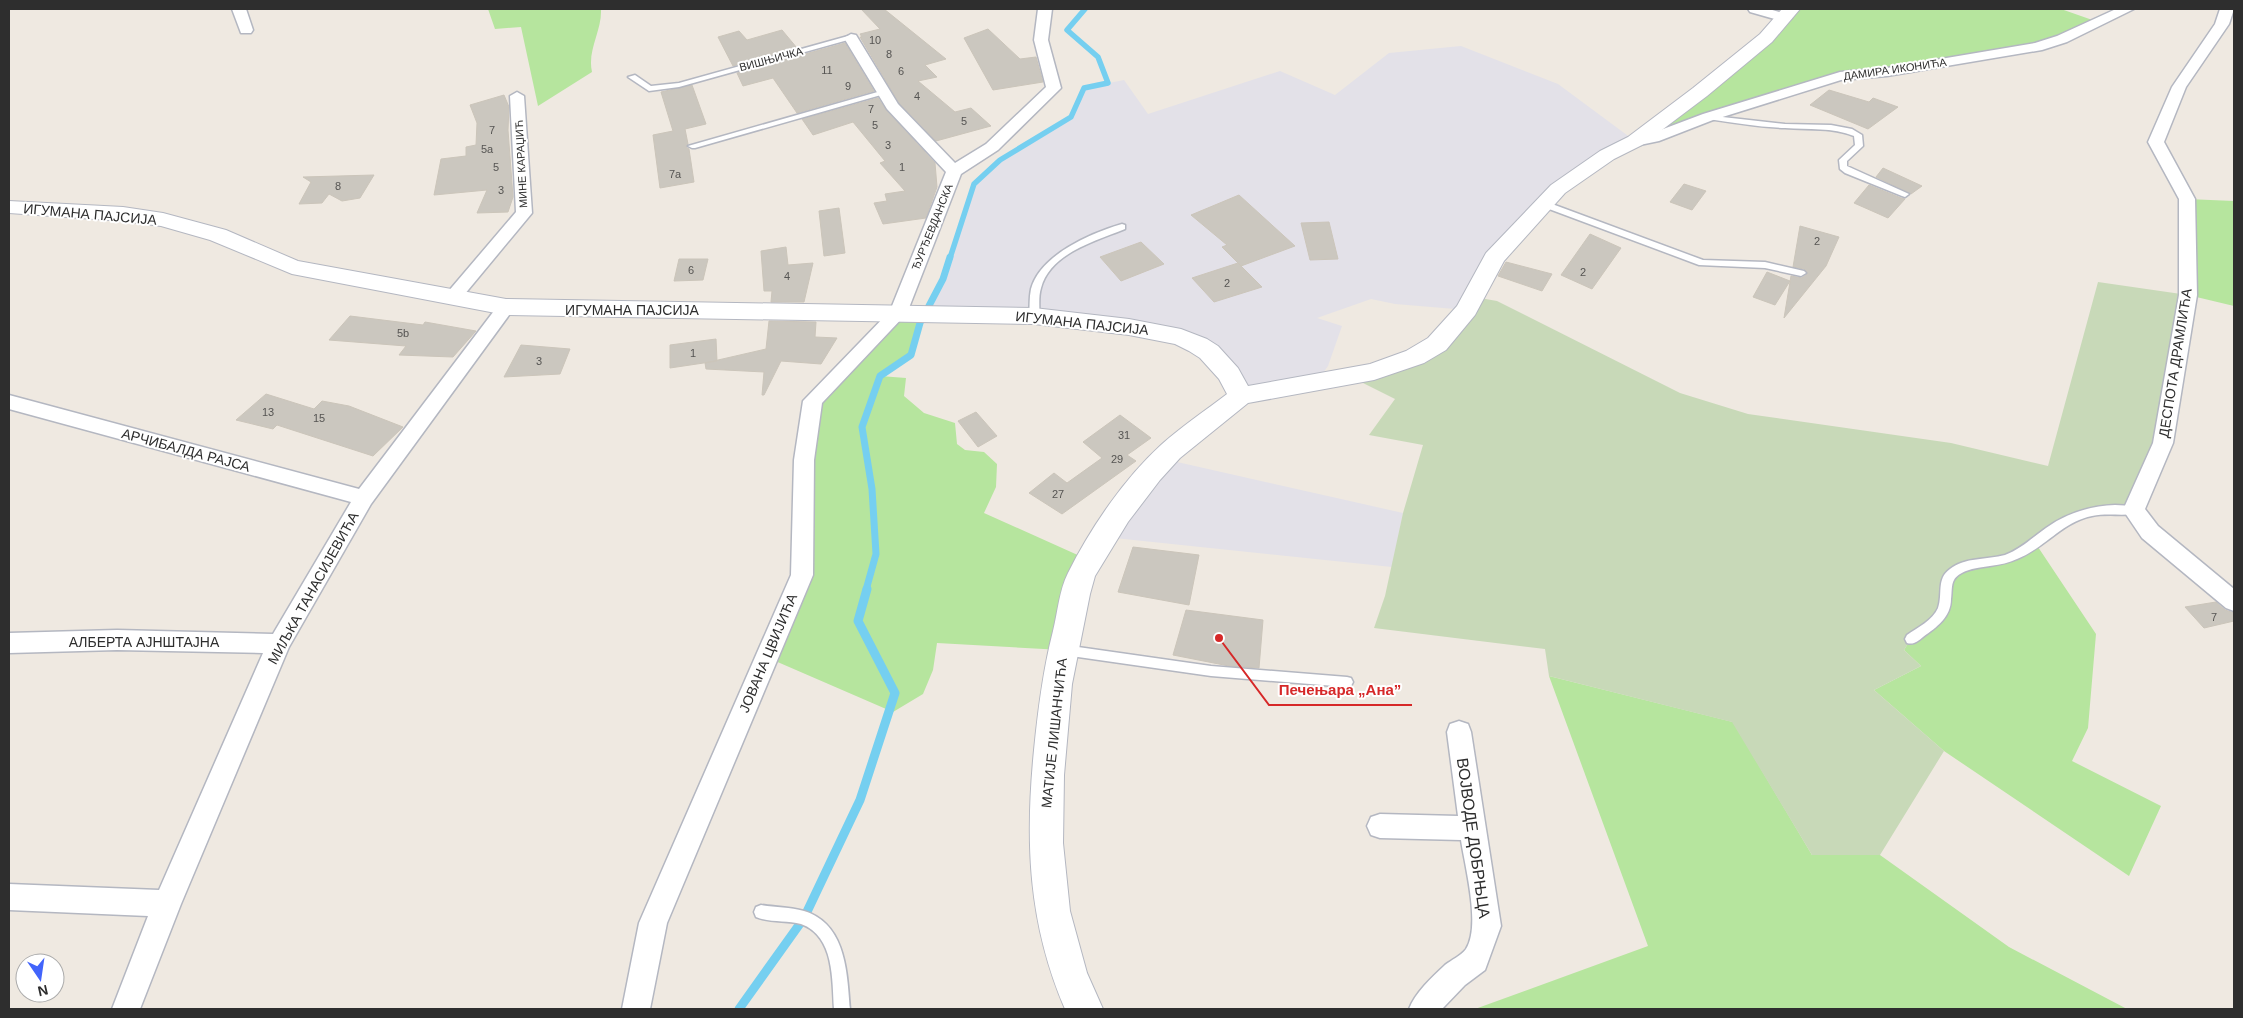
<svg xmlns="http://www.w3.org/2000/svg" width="2243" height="1018" font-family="Helvetica,sans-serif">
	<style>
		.industrial { fill: #e3e1e8 }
		.green { fill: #b6e59e }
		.cemetery { fill: #c8d9b8 }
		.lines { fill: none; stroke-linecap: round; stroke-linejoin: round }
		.stream-far2 { stroke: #75cff0; stroke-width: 5.5 }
		.stream-far1 { stroke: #75cff0; stroke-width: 7 }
		.stream { stroke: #75cff0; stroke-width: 9 }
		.building { fill: #cbc7bf; stroke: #cbc5ba }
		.lane-casing { stroke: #b4b7c1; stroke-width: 3 }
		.street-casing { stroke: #b4b7c1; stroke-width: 3 }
		.secondary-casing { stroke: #b4b7c1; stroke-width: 2 }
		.lane { fill: #fff; fill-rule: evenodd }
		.street { fill: #fff; fill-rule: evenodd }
		.secondary { fill: #fff; fill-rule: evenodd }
		.labels { text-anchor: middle; stroke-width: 4; stroke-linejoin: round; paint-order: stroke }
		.number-label { font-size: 11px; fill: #555452 }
		.far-street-label { font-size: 11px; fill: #2e2e2e; stroke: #fff }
		.street-label { font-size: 14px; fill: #2e2e2e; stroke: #fff }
		.near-street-label { font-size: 16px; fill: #2e2e2e; stroke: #fff }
		.leader { fill: none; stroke: #d62828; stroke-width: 2 }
		.callout-dot { fill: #d62828; stroke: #fff; stroke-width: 2 }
		.callout-label { font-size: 15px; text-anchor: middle; font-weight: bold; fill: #d62828; stroke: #fff; stroke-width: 4; stroke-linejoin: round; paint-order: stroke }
	</style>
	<rect width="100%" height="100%" fill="#efe9e1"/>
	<path class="industrial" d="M 1461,46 L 1558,84 L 1635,141 L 1558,189 L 1467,310 L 1395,304 L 1371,299 L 1317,318 L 1342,326 L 1328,366 L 1315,384 L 1241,396 L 1181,337 L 925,314 L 943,279 L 974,184 L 1000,160 L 1071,117 L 1084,88 L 1124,80 L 1148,114 L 1280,71 L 1335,95 L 1389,53 Z
		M 1164,459 L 1403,513 L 1392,567 L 1105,537 Z"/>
	<path class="green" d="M 488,9 L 601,9 C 602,31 587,50 592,72 L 538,106 L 521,27 L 495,29 Z
		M 1791,9 L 2061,9 L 2098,22 L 2062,39 L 1840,76 L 1653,138 L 1785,18 Z
		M 2187,199 L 2234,201 L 2234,306 L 2188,295 Z
		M 898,313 L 925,314 L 920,323 L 911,355 L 880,376 L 906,378 L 904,396 L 924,413 L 955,423 L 957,444 L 965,450 L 984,452 L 997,464 L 996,487 L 984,513 L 1091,561 L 1062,650 L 937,643 L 933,670 L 923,694 L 893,712 L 766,657 L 802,575 L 813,401 Z
		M 2036,544 L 2096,634 L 2088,728 L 2072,761 L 2161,806 L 2129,876 L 1944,751 L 1874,690 L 1921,666 L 1904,650 L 1948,578 Z
		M 1549,676 L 1733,722 L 1812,855 L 1880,855 L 2009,947 L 2127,1009 L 1475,1009 L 1648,946 Z"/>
	<path class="cemetery" d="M 2098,282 L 2188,295 L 2171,398 L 2134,510 L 2093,511 L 2020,553 L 1954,571 L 1942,613 L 1911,639 L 1904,650 L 1921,666 L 1874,690 L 1944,751 L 1880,855 L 1812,855 L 1732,722 L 1549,676 L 1545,649 L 1374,628 L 1385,596 L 1403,513 L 1423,445 L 1369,435 L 1395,399 L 1351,377 L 1415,357 L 1474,297 L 1497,301 L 1680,393 L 1748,414 L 1951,443 L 2048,466 Z"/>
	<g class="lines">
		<path class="stream-far2" d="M 950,258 L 974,184 L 1000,160 L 1071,117 L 1084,88 L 1108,83 L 1098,57 L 1067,30 L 1085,9"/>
		<path class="stream-far1" d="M 866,590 L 876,554 L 872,489 L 862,427 L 880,376 L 911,355 L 920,323 L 943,279 L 950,257"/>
		<path class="stream" d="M 739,1009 L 804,918 L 860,800 L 895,693 L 858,621 L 867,589"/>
	</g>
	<path class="building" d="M 861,9 L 884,9 L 946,59 L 925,65 L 937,77 L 918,81 L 955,112 L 971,108 L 991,126 L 936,141 L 899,103 L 860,37 L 862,37 L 860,34 L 880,29 Z
		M 988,29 L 1020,59 L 1036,57 L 1043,82 L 993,90 L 964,38 Z
		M 782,30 L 797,48 L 733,66 L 718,37 L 739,31 L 747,40 Z
		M 845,43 L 874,91 L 797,113 L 773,78 L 743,86 L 737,73 Z
		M 692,85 L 706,124 L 685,129 L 688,144 L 686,147 L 689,149 L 694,182 L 660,188 L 653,135 L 673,131 L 661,92 Z
		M 1829,90 L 1869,102 L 1873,98 L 1898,107 L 1868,129 L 1810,105 Z
		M 504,95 L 509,107 L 508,130 L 513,197 L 508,212 L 477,213 L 487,190 L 434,195 L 441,159 L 466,156 L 466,147 L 476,145 L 477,123 L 470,105 Z
		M 878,98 L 886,110 L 935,163 L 937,187 L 926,218 L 883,224 L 874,203 L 887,201 L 885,194 L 905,191 L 880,163 L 885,161 L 853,122 L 813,135 L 802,119 Z
		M 1883,168 L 1922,186 L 1911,194 L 1876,177 Z
		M 374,175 L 360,198 L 342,201 L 329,194 L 322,203 L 299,204 L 311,182 L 303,177 Z
		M 1684,184 L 1706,191 L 1692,210 L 1670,202 Z
		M 1869,185 L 1901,198 L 1905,199 L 1888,218 L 1854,203 Z
		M 1239,195 L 1295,246 L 1241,266 L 1222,247 L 1227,245 L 1191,215 Z
		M 839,208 L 845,253 L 824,256 L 819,211 Z
		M 1329,222 L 1338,259 L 1310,260 L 1301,223 Z
		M 1800,226 L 1839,237 L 1826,266 L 1784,318 L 1791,276 L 1802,278 L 1808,273 L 1804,269 L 1793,267 Z
		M 1590,234 L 1621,248 L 1592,289 L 1561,275 Z
		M 1141,242 L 1164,264 L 1121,281 L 1100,257 Z
		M 786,247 L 788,265 L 813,263 L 804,302 L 771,302 L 772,291 L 764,291 L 761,251 Z
		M 679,259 L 708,259 L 703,280 L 674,281 Z
		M 1506,262 L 1552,274 L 1542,291 L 1498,276 Z
		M 1238,263 L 1262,287 L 1214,302 L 1192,278 Z
		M 1767,272 L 1790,281 L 1775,305 L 1753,297 Z
		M 350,316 L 423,325 L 425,322 L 476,331 L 453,357 L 399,355 L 406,346 L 329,340 Z
		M 769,321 L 816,322 L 815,337 L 837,338 L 821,364 L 781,361 L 764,395 L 762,395 L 764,372 L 706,369 L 705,363 L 766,349 Z
		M 716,339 L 717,361 L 670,368 L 670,345 Z
		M 521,345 L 570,349 L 560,374 L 504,377 Z
		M 266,394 L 314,409 L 322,401 L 349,406 L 403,427 L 373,456 L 277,425 L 273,429 L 236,420 Z
		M 976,412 L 997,436 L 978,447 L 958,421 Z
		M 1120,415 L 1151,438 L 1127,455 L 1136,461 L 1062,514 L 1029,493 L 1054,473 L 1067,483 L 1102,458 L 1083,442 Z
		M 1133,547 L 1199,555 L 1189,605 L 1118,592 Z
		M 2216,602 L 2225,610 L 2234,613 L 2234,621 L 2204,628 L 2185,607 Z
		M 1186,610 L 1263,620 L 1259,668 L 1229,666 L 1173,655 Z"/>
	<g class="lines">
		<defs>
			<path id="lane" d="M 848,36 L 855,38 L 679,87 L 649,91 L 628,77 L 635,75 L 651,86 L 679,83 Z
				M 881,91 L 888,93 L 695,148 L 692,148 L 688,146 Z
				M 1705,115 L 1785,124 L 1831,125 L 1852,129 L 1862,135 L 1863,146 L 1847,161 L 1847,166 L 1909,194 L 1905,197 L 1902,196 L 1845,173 L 1840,169 L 1839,160 L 1855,145 L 1854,136 C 1832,127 1809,130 1785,128 C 1759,127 1734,123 1708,119 L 1704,117 Z
				M 1544,201 L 1703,260 L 1765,262 L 1804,271 L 1806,273 L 1801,276 L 1765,268 L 1699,265 L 1541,206 L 1541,202 Z
				M 1122,224 L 1125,225 L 1125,229 C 1096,241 1050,253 1041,288 C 1038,297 1040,307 1039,316 L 1037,318 L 1031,318 L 1029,316 C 1030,307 1029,298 1031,289 C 1040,255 1091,233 1122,224 Z
				M 2115,505 L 2134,506 L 2140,510 C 2138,513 2138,514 2134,514 C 2120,516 2107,513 2092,516 C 2062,522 2045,548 2017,559 C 2001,567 1982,565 1966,571 C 1961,573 1956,576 1954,580 C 1951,585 1952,593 1951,599 C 1951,617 1937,627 1923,637 C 1918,641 1914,645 1907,643 L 1905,639 L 1907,635 C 1917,628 1933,620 1938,608 C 1943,594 1936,579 1950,569 C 1965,557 1987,560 2005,555 C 2021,549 2033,537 2046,528 C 2067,513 2090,506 2115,505 Z
				M 1064,645 L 1211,666 L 1347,677 L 1351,678 L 1353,682 L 1351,686 L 1347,687 L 1211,676 L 1064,655 L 1060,654 L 1058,650 L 1060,646 Z
				M 761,905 C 775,907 790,907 804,911 C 846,924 847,972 850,1009 L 834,1009 C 832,981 835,936 801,924 C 787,920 770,923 756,917 L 754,912 L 756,907 Z"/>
			<path id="street" d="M 232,9 L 246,9 L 253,30 L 251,33 L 241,33 Z
				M 1038,9 L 1052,9 L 1048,40 L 1061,88 L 998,150 L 961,174 L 907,313 L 822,403 L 814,460 L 813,575 L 667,923 L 650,1009 L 622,1009 L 639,923 L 791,575 L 794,460 L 803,401 L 890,311 L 946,172 L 887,109 L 844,38 L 851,34 L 856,35 L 898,104 L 955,163 L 986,144 L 1046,87 L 1034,40 Z
				M 1748,9 L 1769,9 L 1790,15 L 1792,18 L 1785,22 L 1750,12 Z
				M 2116,9 L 2134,9 L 2067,42 L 2042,50 L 1887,76 L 1841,80 L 1713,120 L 1659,141 L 1635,146 L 1627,141 L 1629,138 L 1650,134 L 1703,114 L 1840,72 L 1887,68 L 2035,43 L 2057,36 Z
				M 2220,9 L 2234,9 L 2229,24 L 2186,87 L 2164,142 L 2195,199 L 2197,295 L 2173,443 L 2145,509 L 2158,526 L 2234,589 L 2234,611 L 2226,608 L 2142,538 L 2123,510 L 2153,443 L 2179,295 L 2179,199 L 2148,142 L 2172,87 L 2215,24 Z
				M 517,92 L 524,96 L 532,213 L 459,301 L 447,301 L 444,297 L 447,293 L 516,212 L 510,96 Z
				M 506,301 L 512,303 L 515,307 L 371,504 L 289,647 L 181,904 L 140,1009 L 112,1009 L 148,916 L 9,910 L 9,884 L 159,890 L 263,653 L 117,650 L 9,653 L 9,633 L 117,630 L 273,634 L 351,502 L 9,409 L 9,395 L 359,489 L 500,303 Z
				M 1459,721 L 1468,724 L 1471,732 L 1501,926 L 1485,970 L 1465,985 L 1442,1009 L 1409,1009 C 1415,993 1432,977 1445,965 C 1451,960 1461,956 1466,949 C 1481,926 1465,867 1461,840 L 1380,838 L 1371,835 L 1367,826 L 1371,817 L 1380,814 L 1458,816 L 1447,732 L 1450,724 Z"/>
			<path id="secondary" d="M 1782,9 L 1800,9 L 1772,42 L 1707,96 L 1642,145 L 1614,159 L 1565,193 L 1504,261 L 1475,315 L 1446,350 L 1424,363 L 1374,380 L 1248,403 L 1180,458 L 1160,480 L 1128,522 L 1095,576 L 1090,594 L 1072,684 L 1064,775 L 1063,843 L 1070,911 L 1087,973 L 1103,1009 L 1065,1009 C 1028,923 1025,842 1034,750 C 1038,710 1043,670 1053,631 C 1058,611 1059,591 1068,573 C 1091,527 1124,479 1161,445 C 1182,426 1205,411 1227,394 L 1219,379 L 1200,358 L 1189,351 L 1175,344 L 1129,335 L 1034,324 L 506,315 L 292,274 L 210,240 L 161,226 L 123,221 L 9,213 L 9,201 L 123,207 L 163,213 L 226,230 L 298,261 L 506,299 L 1034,308 L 1129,319 L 1181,329 L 1207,339 L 1218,346 L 1238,368 L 1248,386 L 1370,364 L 1406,351 L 1428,338 L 1457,306 L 1486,253 L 1551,185 L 1600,151 L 1628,137 L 1693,88 L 1760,34 Z"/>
		</defs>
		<use href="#lane" class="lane-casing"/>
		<use href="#street" class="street-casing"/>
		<use href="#secondary" class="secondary-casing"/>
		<use href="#lane" class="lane"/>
		<use href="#street" class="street"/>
		<use href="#secondary" class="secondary"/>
	</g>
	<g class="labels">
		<g class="number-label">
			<text x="875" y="44">10</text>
			<text x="889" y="58">8</text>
			<text x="827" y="74">11</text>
			<text x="901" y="75">6</text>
			<text x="848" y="90">9</text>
			<text x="917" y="100">4</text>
			<text x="871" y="113">7</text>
			<text x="964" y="125">5</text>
			<text x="875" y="129">5</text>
			<text x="492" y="134">7</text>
			<text x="888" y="149">3</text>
			<text x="487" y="153">5a</text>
			<text x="496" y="171">5</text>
			<text x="902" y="171">1</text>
			<text x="675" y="178">7a</text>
			<text x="338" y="190">8</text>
			<text x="501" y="194">3</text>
			<text x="1817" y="245">2</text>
			<text x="691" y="274">6</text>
			<text x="1583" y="276">2</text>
			<text x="787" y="280">4</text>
			<text x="1227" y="287">2</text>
			<text x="403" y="337">5b</text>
			<text x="693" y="357">1</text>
			<text x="539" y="365">3</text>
			<text x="268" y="416">13</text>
			<text x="319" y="422">15</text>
			<text x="1124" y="439">31</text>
			<text x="1117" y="463">29</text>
			<text x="1058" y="498">27</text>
			<text x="2214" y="621">7</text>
		</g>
		<g class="far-street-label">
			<text transform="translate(771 59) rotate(-15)" y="4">ВИШЊИЧКА</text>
			<text transform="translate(1895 69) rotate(-8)" y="4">ДАМИРА ИКОНИЋА</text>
			<text transform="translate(521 164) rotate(-93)" y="4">МИНЕ КАРАЏИЋ</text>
			<text transform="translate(932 227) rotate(-68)" y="4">ЂУРЂЕВДАНСКА</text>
		</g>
		<g class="street-label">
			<text transform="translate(90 214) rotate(5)" y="5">ИГУМАНА ПАЈСИЈА</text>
			<text x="632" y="315">ИГУМАНА ПАЈСИЈА</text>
			<text transform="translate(1082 323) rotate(6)" y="5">ИГУМАНА ПАЈСИЈА</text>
			<text transform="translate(2175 363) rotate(-81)" y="5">ДЕСПОТА ДРАМЛИЋА</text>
			<text transform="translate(186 450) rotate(15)" y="5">АРЧИБАЛДА РАЈСА</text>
			<text transform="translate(313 588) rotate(-61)" y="5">МИЉКА ТАНАСИЈЕВИЋА</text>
			<text x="144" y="647">АЛБЕРТА АЈНШТАЈНА</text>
			<text transform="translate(768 653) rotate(-67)" y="5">ЈОВАНА ЦВИЈИЋА</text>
			<text transform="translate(1054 733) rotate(-84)" y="5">МАТИЈЕ ЛИШАНЧИЋА</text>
		</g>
		<g class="near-street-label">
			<text transform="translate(1474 838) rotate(82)" y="6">ВОЈВОДЕ ДОБРЊЦА</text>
		</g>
	</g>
	<path class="leader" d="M1219 638L1269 705H1412"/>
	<circle class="callout-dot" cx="1219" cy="638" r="5"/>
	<g class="callout-label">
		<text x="1340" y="695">Печењара „Ана”</text>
	</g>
	<rect width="2243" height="1018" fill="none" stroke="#2e2e2e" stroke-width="20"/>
	<g transform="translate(40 978) rotate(167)"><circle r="24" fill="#ffffff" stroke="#ababab"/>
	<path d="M0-4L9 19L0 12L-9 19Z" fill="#4264fb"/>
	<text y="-8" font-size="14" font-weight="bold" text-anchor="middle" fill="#2e2e2e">N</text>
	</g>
</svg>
